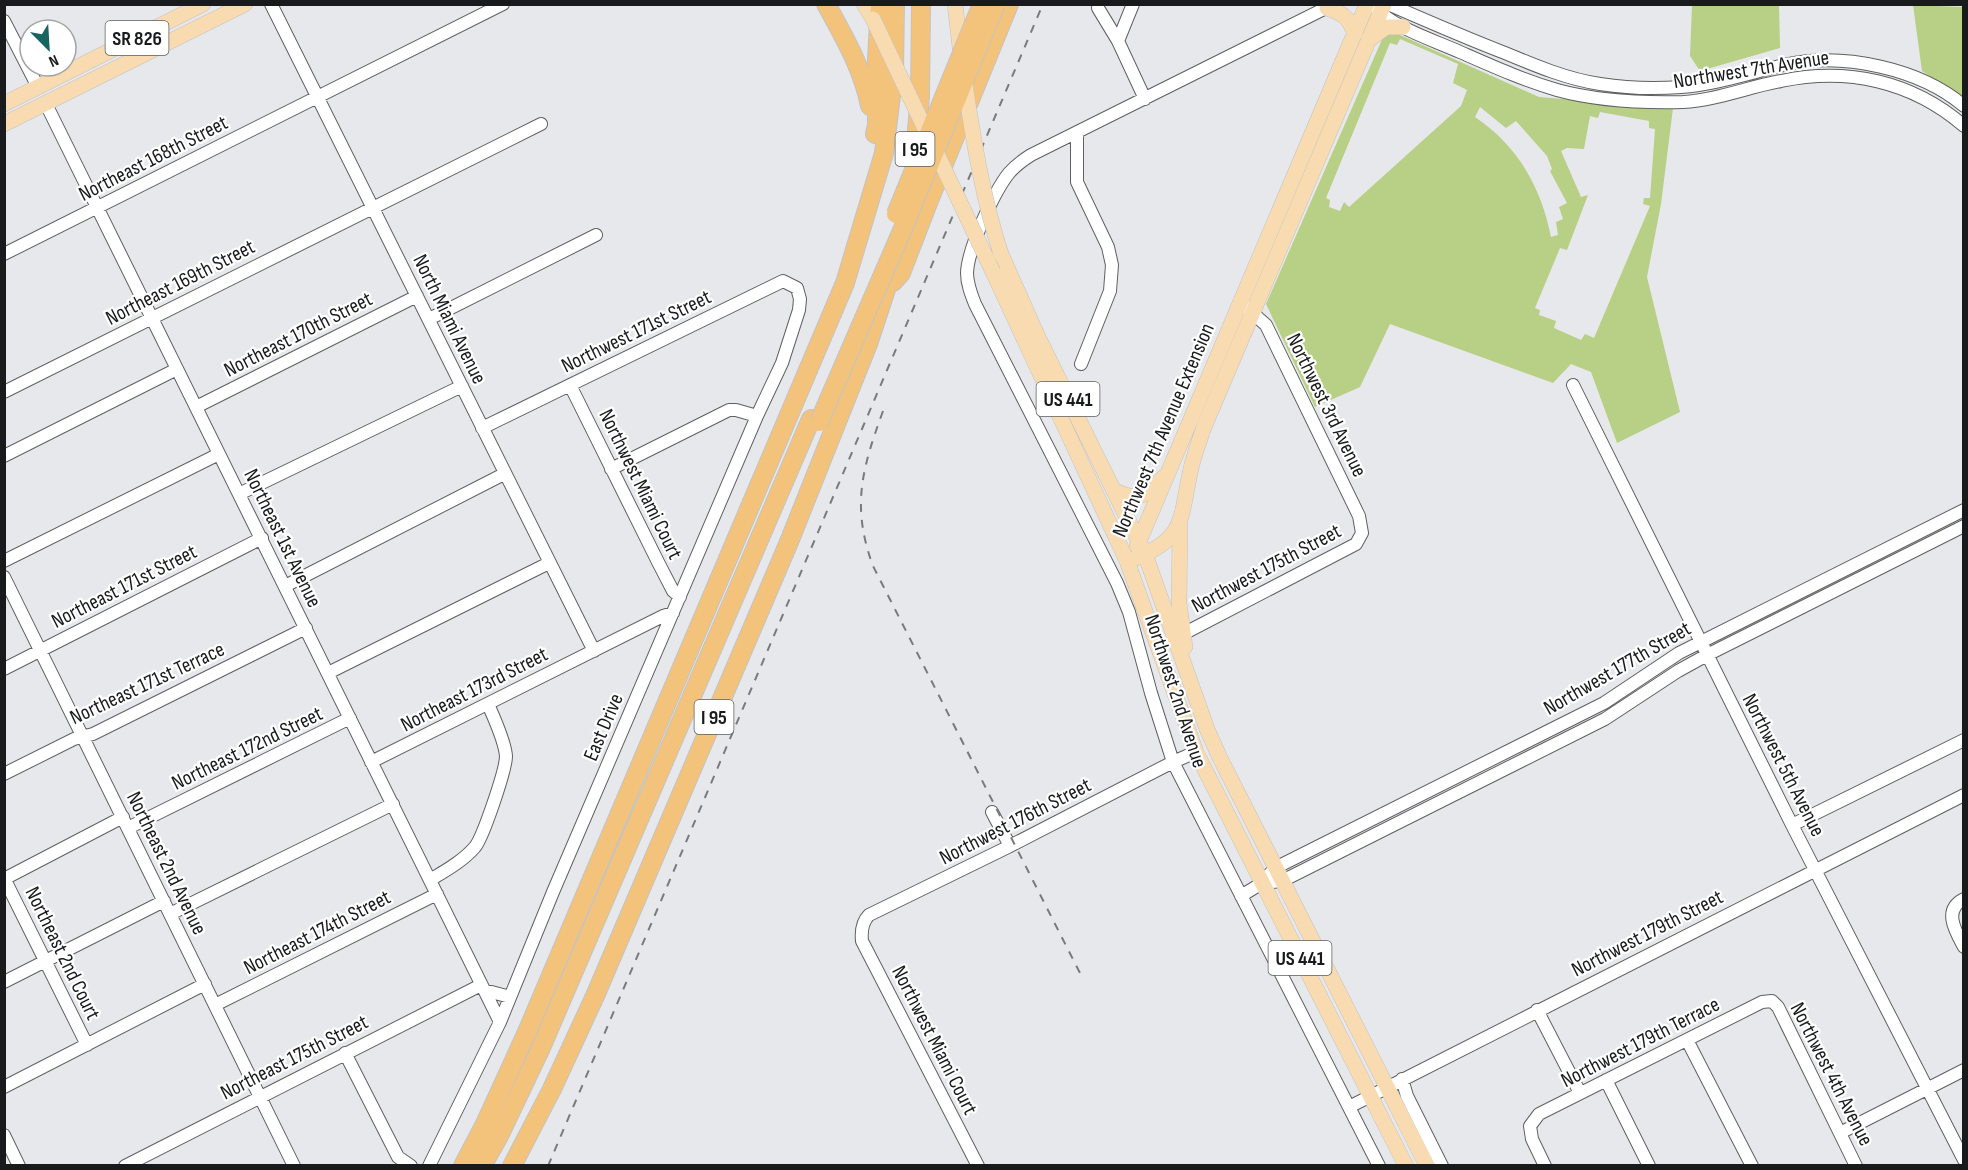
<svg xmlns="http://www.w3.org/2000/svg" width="1968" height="1170" font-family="'Sofia Sans Condensed',sans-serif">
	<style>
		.green { fill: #b8cf86; fill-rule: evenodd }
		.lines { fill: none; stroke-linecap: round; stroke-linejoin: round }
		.minor-casing { stroke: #5f6062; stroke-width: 14 }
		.major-casing { stroke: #c3c3c4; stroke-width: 16 }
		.highway-casing { stroke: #c3c3c4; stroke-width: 20 }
		.minor { stroke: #fff; stroke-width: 12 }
		.major { stroke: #f8dbb0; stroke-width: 15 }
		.highway { stroke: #f3c37c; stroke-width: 18 }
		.rail { stroke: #797a7c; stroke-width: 2; stroke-dasharray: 8 8; stroke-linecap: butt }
		.major-bridge-casing { stroke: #c3c3c4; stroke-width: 16; stroke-linecap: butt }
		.highway-bridge-casing { stroke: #c3c3c4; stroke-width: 20; stroke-linecap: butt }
		.major-bridge { stroke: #f8dbb0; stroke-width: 15 }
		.highway-bridge { stroke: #f3c37c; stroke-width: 18 }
		.labels { text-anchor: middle; stroke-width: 4.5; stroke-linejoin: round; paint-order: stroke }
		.shield { fill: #fff; stroke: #5e5f5f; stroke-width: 1.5 }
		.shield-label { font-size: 20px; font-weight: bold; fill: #191a1b }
		.street-label { font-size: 21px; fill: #191a1b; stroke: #fff }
	</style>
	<rect width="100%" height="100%" fill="#e7e8eb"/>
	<path class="green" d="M 1692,5 L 1779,5 L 1780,48 L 1700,71 L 1690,56 Z
		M 1913,5 L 1963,7 L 1963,99 L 1922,71 Z
		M 1388,31 L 1401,33 L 1400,35 L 1539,97 L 1673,108 L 1661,204 L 1647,277 L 1680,412 L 1617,443 L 1591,372 L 1571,364 L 1553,383 L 1390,324 L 1360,387 L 1315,407 L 1266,304 L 1384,35 ZM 1400,39 L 1458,64 L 1453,83 L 1467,90 L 1461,106 L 1349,207 L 1344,202 L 1340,211 L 1329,207 L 1330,200 L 1326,198 L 1390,43 L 1397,45 ZM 1480,107 L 1506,128 L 1516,121 L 1547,156 L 1552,169 L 1550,171 L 1567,203 L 1559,207 L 1563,219 L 1556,222 L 1558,235 L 1551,237 C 1541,187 1518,146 1475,117 ZM 1600,112 L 1649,121 L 1649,128 L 1655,129 L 1650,198 L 1644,198 L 1643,204 L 1650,206 L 1594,338 L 1585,334 L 1581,340 L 1554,328 L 1556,321 L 1539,315 L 1540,310 L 1535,308 L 1560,248 L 1567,250 L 1588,195 L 1581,197 L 1561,151 L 1567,148 L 1584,149 L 1590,116 L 1598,118 Z"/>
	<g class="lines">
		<defs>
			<path id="minor" d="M 271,4 L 594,651
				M 1334,4 L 1031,155 C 1023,160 1016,165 1009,173 C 994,192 968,248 967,273 C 967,284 971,294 975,304 L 1117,583 L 1129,612 L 1151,693 L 1173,762 L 1379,1166
				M 1388,4 C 1427,21 1466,38 1505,53 C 1536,66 1567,79 1600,84 C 1626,88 1655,89 1681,87 C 1718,84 1752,72 1788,64 C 1844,53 1919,68 1964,106
				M 1098,8 L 1118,41 L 1145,99
				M 1376,8 C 1390,26 1438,42 1460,52 C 1492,66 1523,80 1557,90 C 1597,101 1642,103 1683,102 C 1717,100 1748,87 1781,81 C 1847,67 1912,81 1964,126
				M 4,21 L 38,87
				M 1118,41 L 1133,4
				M 46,104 L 500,1022
				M 1077,132 L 1077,182 L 1108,247 L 1112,265 L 1110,291 L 1081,364
				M 4,254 L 503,4
				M 429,319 L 596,235
				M 570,385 L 658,562 L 673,591 L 680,597
				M 1573,385 L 1792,825 L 1964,1160
				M 4,392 L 541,124
				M 196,407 L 417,296
				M 4,456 L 177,369
				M 611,469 L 729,410 L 736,410 L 757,416
				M 239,494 L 462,386
				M 4,561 L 219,454
				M 4,577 L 294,1166
				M 285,586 L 504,474
				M 1183,634 L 1356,544 L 1362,533 L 1359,516 L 1266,325 L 1247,308
				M 4,669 L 262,538
				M 328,673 L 549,563
				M 371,762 L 663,616 L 673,613
				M 4,774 L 74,739 L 93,734 L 306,628
				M 992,812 L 1010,846
				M 1792,825 L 1964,740
				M 128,828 L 350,718
				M 4,878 L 87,1045
				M 4,879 L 123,817
				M 430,880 C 445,871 463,861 475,847 C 483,837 506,770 506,756 C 505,741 494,718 488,704
				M 1262,883 L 1282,881 L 1605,719 L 1678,671 L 1707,655 L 1964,526
				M 1241,896 L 1262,883 L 1275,868 L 1604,703 L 1679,653 L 1964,510
				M 1964,899 C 1942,910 1956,932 1964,947
				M 170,914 L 393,804
				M 4,982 L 164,901
				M 484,990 L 510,997
				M 215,1005 L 437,894
				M 1537,1010 L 1580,1093
				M 1687,1040 L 1752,1166
				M 345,1053 L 398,1157 L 411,1166
				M 1402,1079 L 1407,1096 L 1442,1166
				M 1606,1080 L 1649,1166
				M 4,1087 L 205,984
				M 1349,1107 L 1964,795
				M 1840,1133 L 1964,1070
				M 4,1135 L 19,1166
				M 125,1166 L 481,985
				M 429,1166 L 500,1022 L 553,892 L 757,416 L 782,363 L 799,310 L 800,299 L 797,288 L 783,281 L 482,428
				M 978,1166 L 862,941 C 861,931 862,922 869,915 L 1008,847 L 1173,762 L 1196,752
				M 1545,1166 L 1532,1139 L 1530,1126 L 1539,1114 L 1762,1002 L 1772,1001 L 1778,1007 L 1856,1166"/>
			<path id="major" d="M 864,4 L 873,19
				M 955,4 L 961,56
				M 1327,8 C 1343,13 1349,18 1355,34
				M 1370,39 L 1386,27 L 1403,27
				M 4,104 L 203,4
				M 4,124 L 245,4
				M 1001,254 L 1038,337 L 1145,554 L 1207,729 L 1220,758 L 1427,1166
				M 993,272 L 1127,561 L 1196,752 L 1406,1166
				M 1114,490 C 1137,503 1148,495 1164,477
				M 1180,524 L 1179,603 L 1185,647
				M 1137,546 L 1367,4
				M 1136,558 C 1185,538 1180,520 1190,473 C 1193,457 1199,442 1204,427 L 1384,4"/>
			<path id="highway" d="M 826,4 C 844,37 863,69 870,106
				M 875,134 L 877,125 L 877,59 L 880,4
				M 914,164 L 920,96 L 921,4
				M 893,282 L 901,273 L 928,203 L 1009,4
				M 463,1166 L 485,1124 L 527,1032 L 845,283 L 884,153 L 894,71 L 895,4
				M 482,1166 L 499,1136 L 540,1050 L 811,419
				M 512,1166 L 552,1089 L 595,996 L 789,542 L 868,344 L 894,265"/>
		</defs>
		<use href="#minor" class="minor-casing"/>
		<use href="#major" class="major-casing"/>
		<use href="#highway" class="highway-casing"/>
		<use href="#minor" class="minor"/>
		<use href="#major" class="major"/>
		<use href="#highway" class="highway"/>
		<path class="rail" d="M 883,411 C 862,469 851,506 873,566 L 1082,977
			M 548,1166 L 1043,4"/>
		<defs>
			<path id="major-bridge" d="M 873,19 L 993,272
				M 965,85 C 974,143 983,199 1001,254"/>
			<path id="highway-bridge" d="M 896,214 L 982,4
				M 819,422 L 901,233 L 996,4"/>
		</defs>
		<use href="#major-bridge" class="major-bridge-casing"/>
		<use href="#highway-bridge" class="highway-bridge-casing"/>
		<use href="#major-bridge" class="major-bridge"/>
		<use href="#highway-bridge" class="highway-bridge"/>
	</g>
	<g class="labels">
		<g class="shield">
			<rect x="105.5" y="21" width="63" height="34" rx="4.5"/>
			<rect x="895.5" y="132" width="39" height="34" rx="4.5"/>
			<rect x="1036.5" y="382" width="63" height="34" rx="4.5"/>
			<rect x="694.5" y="700" width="39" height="34" rx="4.5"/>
			<rect x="1268.5" y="941" width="63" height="34" rx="4.5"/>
		</g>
		<g class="shield-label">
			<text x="137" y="45">SR 826</text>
			<text x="915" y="156">I 95</text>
			<text x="1068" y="406">US 441</text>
			<text x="714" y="724">I 95</text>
			<text x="1300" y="965">US 441</text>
		</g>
		<g class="street-label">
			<text transform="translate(1751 69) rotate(-9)" y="7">Northwest 7th Avenue</text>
			<text transform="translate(153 158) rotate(-27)" y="7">Northeast 168th Street</text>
			<text transform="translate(180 282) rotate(-27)" y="7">Northeast 169th Street</text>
			<text transform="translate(450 319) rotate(64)" y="7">North Miami Avenue</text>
			<text transform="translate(636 331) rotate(-26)" y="7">Northwest 171st Street</text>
			<text transform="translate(298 334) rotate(-27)" y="7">Northeast 170th Street</text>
			<text transform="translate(1327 405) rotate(64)" y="7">Northwest 3rd Avenue</text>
			<text transform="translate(1163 430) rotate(-67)" y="7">Northwest 7th Avenue Extension</text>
			<text transform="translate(641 484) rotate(64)" y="7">Northwest Miami Court</text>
			<text transform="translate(283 538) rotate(64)" y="7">Northeast 1st Avenue</text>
			<text transform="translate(1266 568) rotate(-28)" y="7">Northwest 175th Street</text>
			<text transform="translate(124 586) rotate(-27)" y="7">Northeast 171st Street</text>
			<text transform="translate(1617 668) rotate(-30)" y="7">Northwest 177th Street</text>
			<text transform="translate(147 683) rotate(-25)" y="7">Northeast 171st Terrace</text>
			<text transform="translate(474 689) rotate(-27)" y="7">Northeast 173rd Street</text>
			<text transform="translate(1176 691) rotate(72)" y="7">Northwest 2nd Avenue</text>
			<text transform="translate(603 727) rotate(-67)" y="7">East Drive</text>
			<text transform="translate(247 748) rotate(-26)" y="7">Northeast 172nd Street</text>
			<text transform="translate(1784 765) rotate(63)" y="7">Northwest 5th Avenue</text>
			<text transform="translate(1015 821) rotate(-27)" y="7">Northwest 176th Street</text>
			<text transform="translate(167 863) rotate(64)" y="7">Northeast 2nd Avenue</text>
			<text transform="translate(317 932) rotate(-27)" y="7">Northeast 174th Street</text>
			<text transform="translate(1647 933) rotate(-27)" y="7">Northwest 179th Street</text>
			<text transform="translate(63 953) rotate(64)" y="7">Northeast 2nd Court</text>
			<text transform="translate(935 1040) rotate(63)" y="7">Northwest Miami Court</text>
			<text transform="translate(1640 1042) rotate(-27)" y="7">Northwest 179th Terrace</text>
			<text transform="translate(294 1057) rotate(-27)" y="7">Northeast 175th Street</text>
			<text transform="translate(1832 1074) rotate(63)" y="7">Northwest 4th Avenue</text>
		</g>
	</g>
	<rect width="1968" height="1170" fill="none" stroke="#191a1b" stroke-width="12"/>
	<g transform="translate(48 48) rotate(156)"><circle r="28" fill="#ffffff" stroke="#a3a3a4" stroke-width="1.5"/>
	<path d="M0-4.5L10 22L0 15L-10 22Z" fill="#166563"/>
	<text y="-9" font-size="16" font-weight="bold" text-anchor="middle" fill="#191a1b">N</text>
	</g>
</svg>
